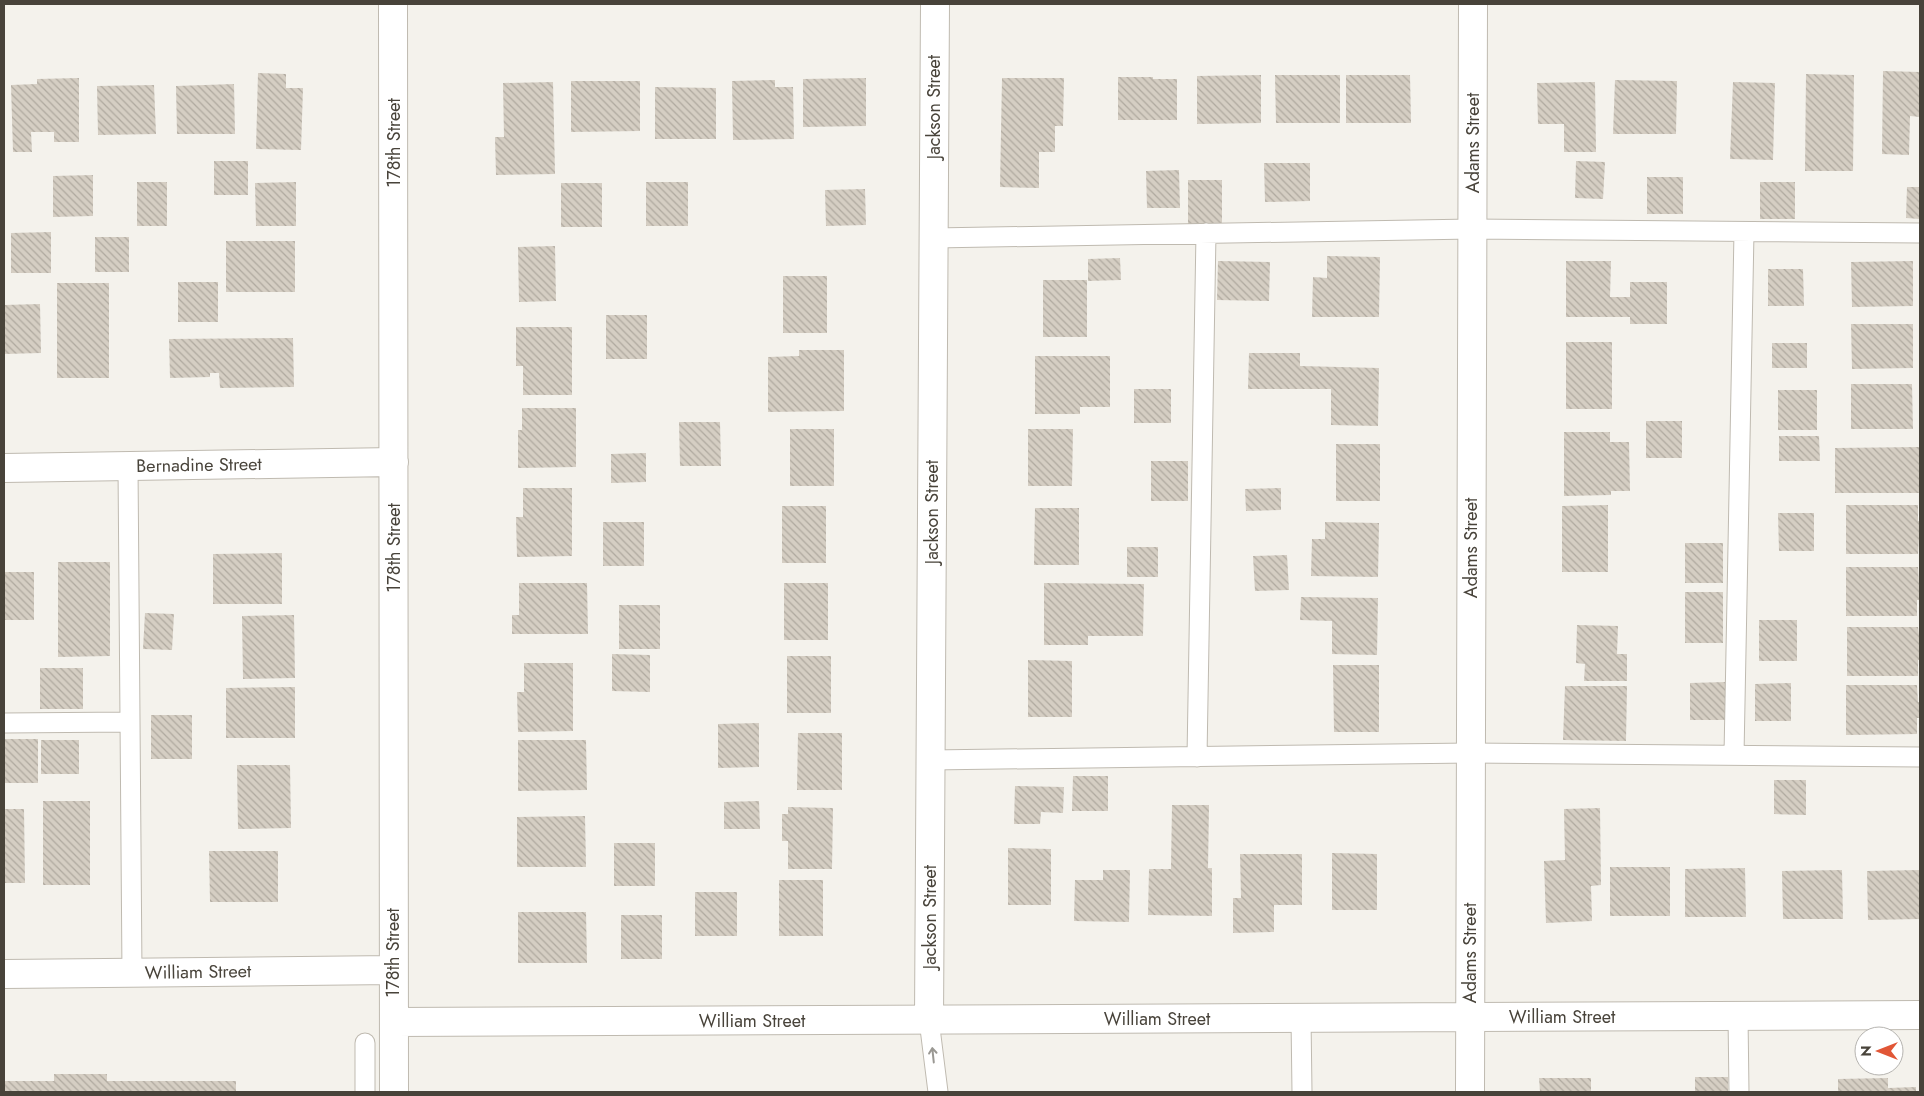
<svg xmlns="http://www.w3.org/2000/svg" width="1924" height="1096" font-family="Jost,sans-serif">
	<style>
		.building { fill: url(#building-back-hatch) }
		.lines { fill: none; stroke-linecap: round; stroke-linejoin: round }
		.lane-casing { stroke: #bfbab0; stroke-width: 21 }
		.street-casing { stroke: #bfbab0; stroke-width: 30 }
		.lane { stroke: #fff; stroke-width: 19 }
		.street { stroke: #fff; stroke-width: 28 }
		.oneway { stroke: #9a9893 }
		.labels { text-anchor: middle; stroke-width: 5; stroke-linejoin: round; paint-order: stroke }
		.street-label { font-size: 18px; fill: #48433a; stroke: #fff }
	</style>
	<defs>
		<pattern id="building-back-hatch" width="6" height="6" patternUnits="userSpaceOnUse" patternTransform="scale(1.25)"><rect width="6" height="6" fill="#d5cec3"/><path d="M-1 5l2 2M0 0l6 6M5-1l2 2" fill="none" stroke="#afa99f"/></pattern>
	</defs>
	<rect width="100%" height="100%" fill="#f4f2ec"/>
	<path class="building" d="M 1883,71 L 1920,72 L 1920,117 L 1910,116 L 1909,155 L 1882,154 Z
		M 258,73 L 286,74 L 286,88 L 303,88 L 301,150 L 256,149 Z
		M 1806,74 L 1854,75 L 1853,171 L 1805,171 Z
		M 1261,75 L 1261,123 L 1197,124 L 1197,76 Z
		M 1275,75 L 1340,75 L 1340,123 L 1276,123 Z
		M 1346,75 L 1410,75 L 1411,123 L 1346,123 Z
		M 1118,77 L 1153,77 L 1153,79 L 1177,79 L 1177,120 L 1118,120 Z
		M 79,78 L 79,142 L 54,142 L 54,132 L 31,132 L 32,152 L 13,152 L 11,85 L 37,84 L 37,79 Z
		M 866,78 L 866,126 L 803,127 L 803,79 Z
		M 1002,78 L 1064,78 L 1063,126 L 1055,126 L 1055,152 L 1039,152 L 1039,188 L 1000,187 Z
		M 775,80 L 775,87 L 793,87 L 794,139 L 733,140 L 732,81 Z
		M 1615,80 L 1677,81 L 1676,134 L 1613,134 Z
		M 571,81 L 640,81 L 640,131 L 571,132 Z
		M 553,82 L 555,174 L 496,175 L 495,137 L 504,137 L 503,83 Z
		M 1595,82 L 1596,152 L 1564,152 L 1564,124 L 1538,124 L 1537,83 Z
		M 1733,82 L 1775,83 L 1773,160 L 1730,159 Z
		M 234,84 L 235,134 L 177,134 L 176,86 Z
		M 154,85 L 156,134 L 98,135 L 97,86 Z
		M 655,87 L 716,88 L 716,139 L 655,139 Z
		M 214,161 L 248,161 L 248,195 L 214,195 Z
		M 1576,161 L 1605,162 L 1603,199 L 1575,198 Z
		M 1264,163 L 1310,163 L 1310,201 L 1265,202 Z
		M 1179,170 L 1180,208 L 1147,208 L 1146,171 Z
		M 93,175 L 93,216 L 53,217 L 53,176 Z
		M 1647,177 L 1683,177 L 1683,214 L 1647,214 Z
		M 1188,180 L 1222,180 L 1222,224 L 1188,224 Z
		M 137,182 L 167,182 L 167,226 L 137,226 Z
		M 296,182 L 296,226 L 256,226 L 255,183 Z
		M 646,182 L 688,182 L 688,226 L 646,226 Z
		M 1760,182 L 1795,182 L 1795,219 L 1760,219 Z
		M 561,183 L 602,183 L 602,227 L 561,227 Z
		M 1907,187 L 1920,187 L 1920,219 L 1906,218 Z
		M 865,189 L 866,225 L 826,226 L 825,190 Z
		M 51,232 L 51,273 L 11,273 L 11,233 Z
		M 95,237 L 129,237 L 129,272 L 95,272 Z
		M 226,241 L 295,241 L 295,292 L 226,292 Z
		M 555,246 L 556,301 L 519,302 L 518,247 Z
		M 1327,256 L 1380,257 L 1379,317 L 1312,317 L 1313,277 L 1327,278 Z
		M 1120,258 L 1121,280 L 1088,281 L 1088,259 Z
		M 1218,261 L 1270,262 L 1269,301 L 1217,300 Z
		M 1566,261 L 1611,261 L 1610,297 L 1630,297 L 1630,282 L 1667,282 L 1667,324 L 1630,324 L 1630,317 L 1566,317 Z
		M 1913,261 L 1913,306 L 1852,307 L 1851,262 Z
		M 1768,269 L 1803,269 L 1804,306 L 1768,306 Z
		M 783,276 L 827,276 L 827,333 L 783,333 Z
		M 1043,280 L 1087,280 L 1087,337 L 1043,337 Z
		M 178,282 L 218,282 L 218,322 L 178,322 Z
		M 57,283 L 109,283 L 109,378 L 57,378 Z
		M 40,304 L 41,353 L 4,354 L 4,305 Z
		M 606,315 L 647,315 L 647,359 L 606,359 Z
		M 1851,324 L 1913,324 L 1913,368 L 1852,369 Z
		M 516,327 L 572,327 L 572,395 L 523,395 L 523,366 L 516,366 Z
		M 293,338 L 294,387 L 220,388 L 219,373 L 210,373 L 210,377 L 170,378 L 169,339 Z
		M 1566,342 L 1612,342 L 1612,409 L 1566,409 Z
		M 1772,343 L 1807,343 L 1807,368 L 1772,368 Z
		M 799,350 L 844,350 L 844,411 L 768,412 L 768,357 L 799,356 Z
		M 1249,353 L 1300,353 L 1300,366 L 1379,368 L 1378,426 L 1331,425 L 1331,389 L 1248,389 Z
		M 1035,356 L 1110,356 L 1110,407 L 1080,407 L 1080,414 L 1035,414 Z
		M 1851,384 L 1912,384 L 1913,429 L 1851,429 Z
		M 1134,389 L 1171,389 L 1171,423 L 1134,423 Z
		M 1778,390 L 1817,390 L 1817,430 L 1778,430 Z
		M 522,408 L 576,408 L 576,467 L 518,468 L 518,430 L 522,430 Z
		M 1646,421 L 1682,421 L 1682,458 L 1646,458 Z
		M 679,422 L 720,422 L 721,466 L 680,466 Z
		M 790,429 L 834,429 L 834,486 L 790,486 Z
		M 1028,429 L 1073,429 L 1072,486 L 1028,486 Z
		M 1564,432 L 1610,432 L 1610,442 L 1629,442 L 1630,491 L 1611,491 L 1611,495 L 1564,496 Z
		M 1779,436 L 1819,436 L 1820,461 L 1779,461 Z
		M 1336,444 L 1380,444 L 1380,501 L 1336,501 Z
		M 1919,447 L 1920,493 L 1835,493 L 1835,448 Z
		M 646,453 L 646,482 L 611,483 L 611,454 Z
		M 1151,461 L 1188,461 L 1188,501 L 1151,501 Z
		M 523,488 L 572,488 L 572,556 L 517,557 L 516,517 L 523,517 Z
		M 1281,488 L 1281,510 L 1246,511 L 1245,489 Z
		M 1608,505 L 1608,572 L 1562,572 L 1562,506 Z
		M 1846,505 L 1918,505 L 1918,521 L 1920,521 L 1918,554 L 1846,554 Z
		M 782,506 L 826,506 L 826,563 L 782,563 Z
		M 1035,508 L 1079,508 L 1079,565 L 1034,565 Z
		M 1778,513 L 1814,513 L 1814,551 L 1779,551 Z
		M 603,522 L 644,522 L 644,566 L 603,566 Z
		M 1325,522 L 1379,523 L 1378,577 L 1311,576 L 1312,539 L 1325,539 Z
		M 1685,543 L 1723,543 L 1723,583 L 1685,583 Z
		M 1127,547 L 1158,547 L 1158,577 L 1127,577 Z
		M 282,553 L 282,604 L 213,604 L 213,554 Z
		M 1287,555 L 1289,590 L 1255,591 L 1253,556 Z
		M 58,562 L 110,562 L 110,656 L 58,657 Z
		M 1846,567 L 1918,567 L 1920,600 L 1917,600 L 1917,616 L 1846,616 Z
		M 4,572 L 34,572 L 34,620 L 4,620 Z
		M 519,583 L 587,583 L 588,634 L 512,634 L 512,615 L 519,615 Z
		M 784,583 L 828,583 L 828,640 L 784,640 Z
		M 1044,583 L 1144,584 L 1143,636 L 1088,636 L 1088,645 L 1044,645 Z
		M 1685,592 L 1723,592 L 1723,643 L 1685,643 Z
		M 1301,597 L 1378,598 L 1377,655 L 1332,654 L 1332,621 L 1300,620 Z
		M 619,605 L 660,605 L 660,649 L 619,649 Z
		M 145,613 L 174,614 L 172,650 L 143,649 Z
		M 294,615 L 295,678 L 243,679 L 242,616 Z
		M 1759,620 L 1797,620 L 1797,661 L 1759,661 Z
		M 1577,625 L 1618,626 L 1617,654 L 1627,654 L 1627,681 L 1584,681 L 1585,664 L 1576,663 Z
		M 1847,627 L 1918,627 L 1920,643 L 1920,660 L 1918,660 L 1918,676 L 1847,676 Z
		M 612,654 L 650,655 L 650,692 L 612,691 Z
		M 787,656 L 831,656 L 831,713 L 787,713 Z
		M 1028,660 L 1072,661 L 1072,717 L 1028,717 Z
		M 524,663 L 573,663 L 573,731 L 518,732 L 517,692 L 524,692 Z
		M 1333,665 L 1379,665 L 1379,732 L 1334,732 Z
		M 40,668 L 83,668 L 83,709 L 40,709 Z
		M 1725,682 L 1726,720 L 1690,720 L 1690,683 Z
		M 1791,683 L 1791,721 L 1755,721 L 1755,684 Z
		M 1846,685 L 1917,685 L 1918,702 L 1920,702 L 1920,718 L 1917,718 L 1917,734 L 1846,735 Z
		M 1565,686 L 1627,686 L 1626,741 L 1563,740 Z
		M 295,687 L 295,738 L 226,738 L 226,688 Z
		M 151,715 L 192,715 L 192,759 L 151,759 Z
		M 759,723 L 759,767 L 718,768 L 718,724 Z
		M 798,733 L 842,733 L 842,790 L 797,790 Z
		M 4,739 L 38,739 L 38,783 L 4,783 Z
		M 41,740 L 79,740 L 79,774 L 41,774 Z
		M 518,740 L 586,740 L 587,790 L 518,791 Z
		M 237,765 L 290,765 L 291,828 L 238,829 Z
		M 1073,776 L 1108,776 L 1108,811 L 1072,811 Z
		M 1774,780 L 1806,780 L 1806,815 L 1774,814 Z
		M 1015,786 L 1064,787 L 1063,813 L 1041,812 L 1040,824 L 1014,824 Z
		M 43,801 L 90,801 L 90,885 L 43,885 Z
		M 759,801 L 760,829 L 724,829 L 724,802 Z
		M 1172,805 L 1209,805 L 1208,868 L 1212,868 L 1212,916 L 1148,915 L 1149,869 L 1171,869 Z
		M 788,807 L 833,808 L 832,869 L 788,869 L 788,841 L 782,841 L 782,814 L 788,814 Z
		M 1600,808 L 1601,885 L 1591,886 L 1592,921 L 1546,923 L 1544,861 L 1565,860 L 1564,809 Z
		M 4,809 L 24,809 L 25,883 L 4,883 Z
		M 585,816 L 586,867 L 517,867 L 517,817 Z
		M 614,843 L 655,843 L 655,886 L 614,886 Z
		M 1008,848 L 1051,849 L 1051,905 L 1008,905 Z
		M 209,851 L 278,851 L 278,902 L 210,902 Z
		M 1332,853 L 1377,854 L 1377,910 L 1332,910 Z
		M 1240,854 L 1302,854 L 1302,905 L 1274,905 L 1274,932 L 1233,933 L 1233,898 L 1241,898 Z
		M 1610,867 L 1670,867 L 1670,916 L 1610,916 Z
		M 1745,868 L 1746,917 L 1685,917 L 1685,869 Z
		M 1103,870 L 1130,870 L 1129,922 L 1074,921 L 1075,880 L 1103,880 Z
		M 1842,870 L 1843,919 L 1783,919 L 1782,871 Z
		M 1920,870 L 1920,919 L 1868,920 L 1867,871 Z
		M 779,880 L 823,880 L 823,936 L 779,936 Z
		M 695,892 L 737,892 L 737,936 L 695,936 Z
		M 518,912 L 586,912 L 587,963 L 518,963 Z
		M 621,915 L 662,915 L 662,959 L 621,959 Z
		M 54,1074 L 107,1074 L 107,1081 L 236,1081 L 236,1092 L 4,1092 L 4,1081 L 54,1081 Z
		M 1695,1077 L 1728,1077 L 1728,1092 L 1695,1092 Z
		M 1539,1078 L 1591,1078 L 1591,1092 L 1540,1092 Z
		M 1888,1078 L 1888,1088 L 1916,1087 L 1916,1092 L 1838,1092 L 1838,1079 Z"/>
	<g class="lines">
		<defs>
			<path id="lane" d="M 934,238 L 1472,229 L 1920,233
				M 128,466 L 132,973
				M 4,723 L 130,722
				M 1734,755 L 1744,232
				M 1197,757 L 1206,233
				M 931,760 L 1470,753 L 1920,757
				M 1738,1016 L 1739,1092
				M 1301,1018 L 1302,1092
				M 929,1020 L 938,1092
				M 365,1043 L 365,1092"/>
			<path id="street" d="M 393,4 L 394,1092
				M 4,468 L 394,462
				M 4,974 L 393,970
				M 929,1020 L 935,4
				M 394,1022 L 1920,1015
				M 1470,1092 L 1473,4"/>
		</defs>
		<use href="#lane" class="lane-casing"/>
		<use href="#street" class="street-casing"/>
		<use href="#lane" class="lane"/>
		<use href="#street" class="street"/>
	</g>
	<defs><path id="oneway-shaft" d="M-6 0H5M1.5-3L5.5 0L1.5 3" fill="none" stroke-width="1.6" stroke-linecap="round" stroke-linejoin="round" transform="scale(1.25)"/></defs>
	<use class="oneway" href="#oneway-shaft" transform="translate(933 1055) rotate(-96)"/>
	<g class="labels">
		<g class="street-label">
			<text transform="translate(934 107) rotate(-90)" y="6">Jackson Street</text>
			<text transform="translate(394 143) rotate(-90)" y="6">178th Street</text>
			<text transform="translate(1473 143) rotate(-90)" y="6">Adams Street</text>
			<text transform="translate(199 465) rotate(-1)" y="6">Bernadine Street</text>
			<text transform="translate(932 512) rotate(-90)" y="6">Jackson Street</text>
			<text transform="translate(394 548) rotate(-90)" y="6">178th Street</text>
			<text transform="translate(1471 548) rotate(-90)" y="6">Adams Street</text>
			<text transform="translate(930 917) rotate(-90)" y="6">Jackson Street</text>
			<text transform="translate(393 953) rotate(-90)" y="6">178th Street</text>
			<text transform="translate(1470 953) rotate(-90)" y="6">Adams Street</text>
			<text transform="translate(198 972) rotate(-1)" y="6">William Street</text>
			<text x="1562" y="1023">William Street</text>
			<text x="1157" y="1025">William Street</text>
			<text x="752" y="1027">William Street</text>
		</g>
	</g>
	<rect width="1924" height="1096" fill="none" stroke="#48433a" stroke-width="10"/>
	<g transform="translate(1879 1051) rotate(270)"><circle r="24" fill="#ffffff" stroke="#b6b4b0"/>
	<path d="M0-4L9 19L0 12L-9 19Z" fill="#e15636"/>
	<text y="-8" font-size="14" font-weight="bold" text-anchor="middle" fill="#48433a">N</text>
	</g>
</svg>
